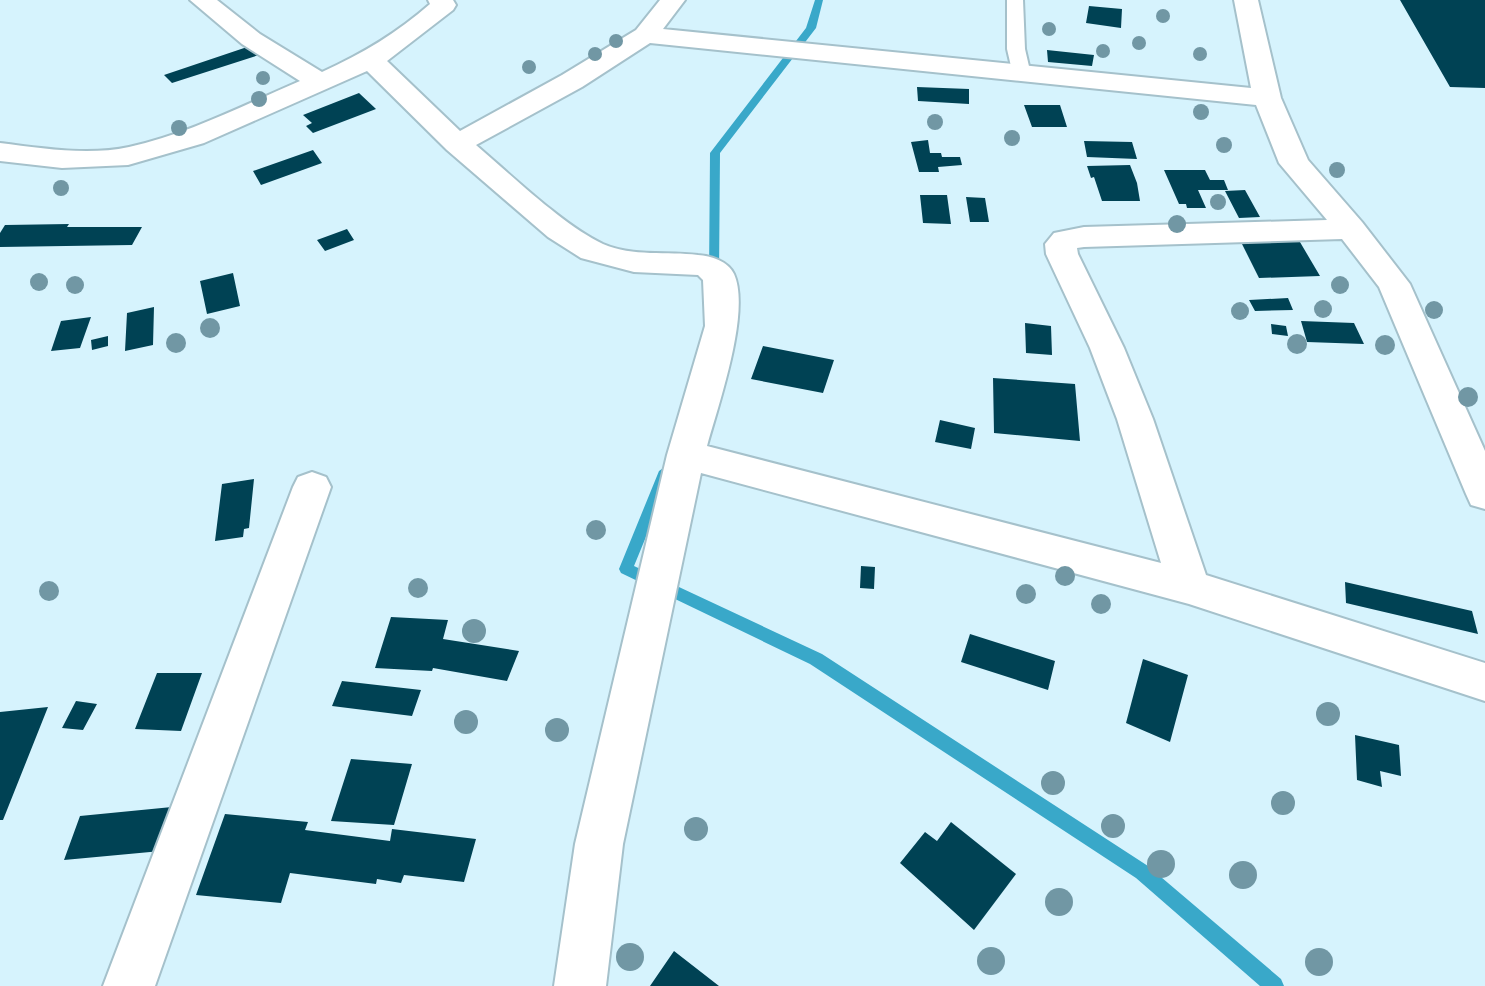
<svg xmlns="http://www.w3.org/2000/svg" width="1485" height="986" font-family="Raleway,sans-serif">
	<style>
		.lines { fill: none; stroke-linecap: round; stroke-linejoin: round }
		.stream { fill: #39a8c9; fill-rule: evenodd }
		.building { fill: #004254 }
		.lane-casing { stroke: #a5c1cb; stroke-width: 4 }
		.street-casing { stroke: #a5c1cb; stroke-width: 4 }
		.lane { fill: #fff; fill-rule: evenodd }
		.street { fill: #fff; fill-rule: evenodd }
		.tree { fill: #7197a4 }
	</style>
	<rect width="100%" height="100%" fill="#d6f3fd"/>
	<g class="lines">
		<path class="stream" d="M 815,0 L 823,0 L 816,28 L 720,153 L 719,276 L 713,280 L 709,279 L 710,153 L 806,28 Z
			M 666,466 L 673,471 L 634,566 L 822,654 L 1148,866 L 1281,979 L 1284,986 L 1260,986 L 1136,878 L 810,664 L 621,573 L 619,569 L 659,471 Z"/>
	</g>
	<path class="building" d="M 1400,0 L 1485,0 L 1485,88 L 1450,87 Z
		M 1089,6 L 1122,9 L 1121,28 L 1086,23 Z
		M 256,44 L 265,53 L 172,83 L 164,75 Z
		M 1047,50 L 1094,55 L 1092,66 L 1048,62 Z
		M 917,87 L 969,89 L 969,104 L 918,101 Z
		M 359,93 L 376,109 L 313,133 L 306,126 L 312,123 L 303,115 Z
		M 1024,105 L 1060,105 L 1067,127 L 1032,127 Z
		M 928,140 L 930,153 L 941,153 L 942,157 L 960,157 L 962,165 L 938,167 L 939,172 L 919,172 L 911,142 Z
		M 1084,141 L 1132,142 L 1137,159 L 1087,157 Z
		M 313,150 L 322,163 L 261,185 L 253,171 Z
		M 1130,165 L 1137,183 L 1140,201 L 1102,201 L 1094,177 L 1091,178 L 1087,166 Z
		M 1164,170 L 1205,170 L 1210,180 L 1224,180 L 1228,190 L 1198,190 L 1206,208 L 1187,208 L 1186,204 L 1179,204 Z
		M 1245,190 L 1260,217 L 1239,218 L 1225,191 Z
		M 920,195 L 947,195 L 951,224 L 923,223 Z
		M 966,197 L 985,198 L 989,222 L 970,222 Z
		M 69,224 L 67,227 L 142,227 L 132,245 L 0,247 L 0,233 L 5,225 Z
		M 347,229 L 354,240 L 325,251 L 317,240 Z
		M 1297,237 L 1320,276 L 1259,278 L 1240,240 Z
		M 233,273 L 240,306 L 207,314 L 200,281 Z
		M 1288,298 L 1293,310 L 1255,311 L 1249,300 Z
		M 154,307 L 153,345 L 125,351 L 127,313 Z
		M 91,317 L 80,348 L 51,351 L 61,321 Z
		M 1301,321 L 1354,323 L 1364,344 L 1307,342 Z
		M 1025,323 L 1051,326 L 1052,355 L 1026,353 Z
		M 1271,324 L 1286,326 L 1288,336 L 1272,334 Z
		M 108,336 L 108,346 L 92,350 L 91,340 Z
		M 763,346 L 834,360 L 823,393 L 751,379 Z
		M 993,378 L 1075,384 L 1080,441 L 994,433 Z
		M 940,420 L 975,428 L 971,449 L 935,442 Z
		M 254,479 L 249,528 L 244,529 L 243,537 L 215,541 L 222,484 Z
		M 861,566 L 875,567 L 874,589 L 860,588 Z
		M 1345,582 L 1472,611 L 1478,634 L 1346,603 Z
		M 391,617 L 448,620 L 443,639 L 519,651 L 507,681 L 433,668 L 432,671 L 375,668 Z
		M 970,634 L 1055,661 L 1048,690 L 961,662 Z
		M 1143,659 L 1188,675 L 1170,742 L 1126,723 Z
		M 157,673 L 202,673 L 181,731 L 135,729 Z
		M 342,681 L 421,690 L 412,716 L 332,706 Z
		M 76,701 L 97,704 L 83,730 L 62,728 Z
		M 48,707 L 3,820 L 0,820 L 0,712 Z
		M 1355,735 L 1399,745 L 1401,776 L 1380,771 L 1382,787 L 1357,780 Z
		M 351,759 L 412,764 L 394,825 L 331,821 Z
		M 172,807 L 161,851 L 64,860 L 80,816 Z
		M 225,814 L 308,822 L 305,830 L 390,841 L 392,829 L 476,839 L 464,882 L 404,875 L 401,883 L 377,879 L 376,884 L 290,873 L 281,903 L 196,895 Z
		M 951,822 L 1016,874 L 974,930 L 900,863 L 925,832 L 937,841 Z
		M 674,951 L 719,986 L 650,986 Z"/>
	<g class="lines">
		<defs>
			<path id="lane" d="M 1007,0 L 1023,0 L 1025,49 L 1031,75 L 1022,80 L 1013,75 L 1007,49 Z"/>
			<path id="street" d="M 190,0 L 217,0 L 260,34 L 322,72 C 362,54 397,33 430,4 L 428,0 L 453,0 L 456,5 L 453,10 L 387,61 L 460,131 L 562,75 L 636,30 L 660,0 L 685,0 L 663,29 L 1251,88 L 1234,0 L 1258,0 L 1281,98 L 1308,160 L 1362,222 L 1410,284 L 1485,451 L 1485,509 L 1471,505 L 1466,494 L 1379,287 L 1342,239 L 1084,247 L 1077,248 L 1078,254 L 1124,348 L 1153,419 L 1206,575 L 1485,663 L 1485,701 L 1189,604 L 701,473 L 623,844 L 606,986 L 554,986 L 575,844 L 667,455 L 705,326 L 703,280 L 698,275 L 634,272 L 581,258 L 548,237 L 447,150 L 367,71 L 204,143 L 128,165 L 62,168 L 0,161 L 0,143 C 41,148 87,156 129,147 C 188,134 244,105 300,81 L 242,44 ZM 650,43 L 1256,105 L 1279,163 L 1327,220 L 1084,227 L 1054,233 L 1045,244 L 1046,254 L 1090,348 L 1117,419 L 1161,563 L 707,446 C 718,406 751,312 734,274 C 728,261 711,256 698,255 C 667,251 633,257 603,244 C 564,226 510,174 476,145 L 582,87 Z
				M 312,472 L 326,477 L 331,487 L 155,986 L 103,986 L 293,487 L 298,477 Z"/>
		</defs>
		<use href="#lane" class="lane-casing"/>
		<use href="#street" class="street-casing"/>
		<use href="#lane" class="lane"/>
		<use href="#street" class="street"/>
	</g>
	<g class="tree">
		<circle cx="1163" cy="16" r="7"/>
		<circle cx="1049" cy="29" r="7"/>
		<circle cx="616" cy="41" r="7"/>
		<circle cx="1139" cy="43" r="7"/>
		<circle cx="1103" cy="51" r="7"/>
		<circle cx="595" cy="54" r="7"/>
		<circle cx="1200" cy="54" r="7"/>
		<circle cx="529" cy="67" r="7"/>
		<circle cx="263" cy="78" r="7"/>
		<circle cx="259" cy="99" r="8"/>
		<circle cx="1201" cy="112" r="8"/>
		<circle cx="935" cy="122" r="8"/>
		<circle cx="179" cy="128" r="8"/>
		<circle cx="1012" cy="138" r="8"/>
		<circle cx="1224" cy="145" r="8"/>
		<circle cx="1337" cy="170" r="8"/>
		<circle cx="61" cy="188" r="8"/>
		<circle cx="1218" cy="202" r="8"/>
		<circle cx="1177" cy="224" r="9"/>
		<circle cx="39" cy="282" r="9"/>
		<circle cx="75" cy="285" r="9"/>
		<circle cx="1340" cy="285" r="9"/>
		<circle cx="1323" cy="309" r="9"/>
		<circle cx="1434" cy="310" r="9"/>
		<circle cx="1240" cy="311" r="9"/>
		<circle cx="210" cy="328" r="10"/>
		<circle cx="176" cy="343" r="10"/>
		<circle cx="1297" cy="344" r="10"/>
		<circle cx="1385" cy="345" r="10"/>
		<circle cx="1468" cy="397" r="10"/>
		<circle cx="596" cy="530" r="10"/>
		<circle cx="1065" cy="576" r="10"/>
		<circle cx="418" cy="588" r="10"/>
		<circle cx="49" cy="591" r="10"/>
		<circle cx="1026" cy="594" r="10"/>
		<circle cx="1101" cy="604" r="10"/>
		<circle cx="474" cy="631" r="12"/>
		<circle cx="1328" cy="714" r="12"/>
		<circle cx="466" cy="722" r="12"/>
		<circle cx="557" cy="730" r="12"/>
		<circle cx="1053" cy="783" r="12"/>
		<circle cx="1283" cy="803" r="12"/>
		<circle cx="1113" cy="826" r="12"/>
		<circle cx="696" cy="829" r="12"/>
		<circle cx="1161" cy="864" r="14"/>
		<circle cx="1243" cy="875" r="14"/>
		<circle cx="1059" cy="902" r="14"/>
		<circle cx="630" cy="957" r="14"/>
		<circle cx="991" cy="961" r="14"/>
		<circle cx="1319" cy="962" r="14"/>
	</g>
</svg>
